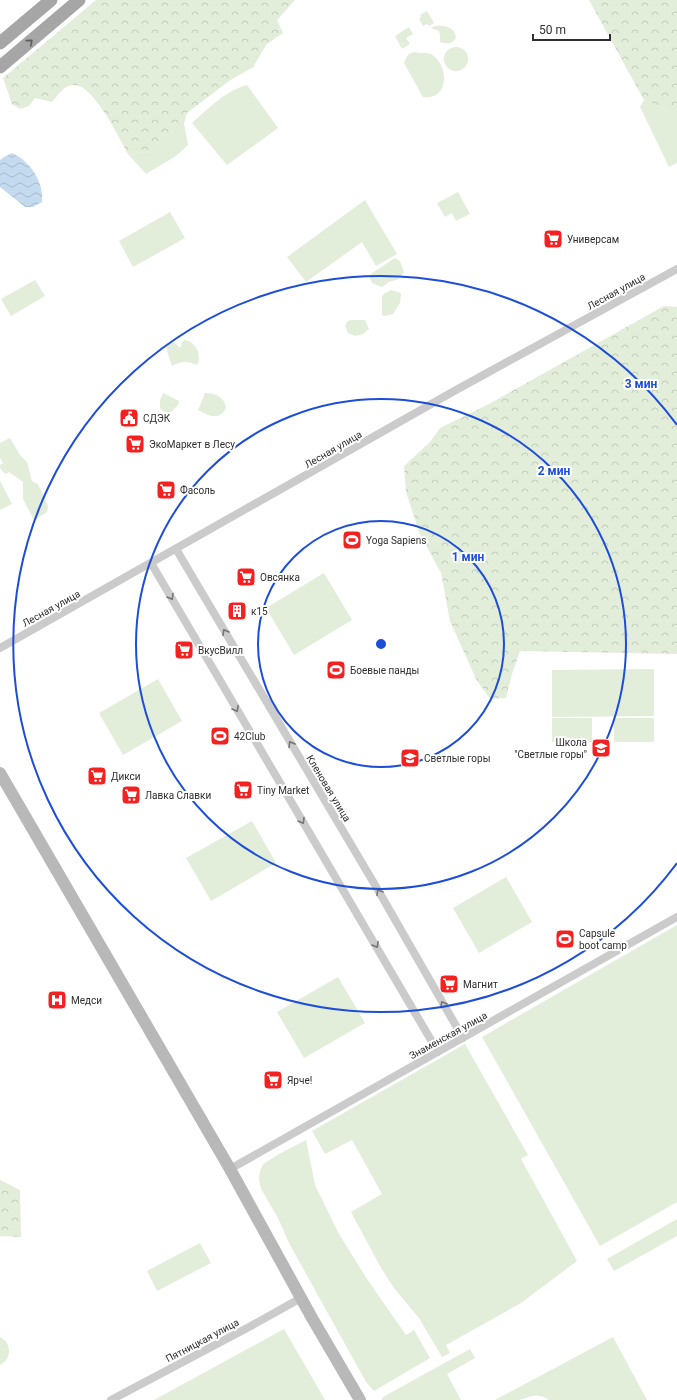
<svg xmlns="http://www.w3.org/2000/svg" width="677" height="1400" font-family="Roboto,sans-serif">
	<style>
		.green { fill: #e2edda }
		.forest { fill: url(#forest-crowns) }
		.water { fill: url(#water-waves) }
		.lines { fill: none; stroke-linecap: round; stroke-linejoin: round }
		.street { stroke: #cbcbcb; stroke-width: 8 }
		.secondary { stroke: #b8b8b8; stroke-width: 12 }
		.primary { stroke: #a6a6a6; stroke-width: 13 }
		.oneway { stroke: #5e5e5e }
		.oneway2 { stroke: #757575 }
		.ring { fill: none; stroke: #1d4ed8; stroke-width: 2 }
		.labels { text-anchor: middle; stroke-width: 4; stroke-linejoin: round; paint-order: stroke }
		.poi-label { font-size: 10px; fill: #2e2e2e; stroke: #fff; text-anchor: start }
		.street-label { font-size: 10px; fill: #2e2e2e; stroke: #fff }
		.centre { fill: #1d4ed8; stroke: #fff; stroke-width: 2 }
		.ring-label { font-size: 12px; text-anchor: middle; font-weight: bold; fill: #1d4ed8; stroke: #fff; stroke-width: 4; stroke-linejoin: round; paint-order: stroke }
	</style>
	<defs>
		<pattern id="forest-crowns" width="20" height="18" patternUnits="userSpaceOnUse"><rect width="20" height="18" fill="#e2edda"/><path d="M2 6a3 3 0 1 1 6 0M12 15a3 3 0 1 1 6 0" fill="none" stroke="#c2ccbb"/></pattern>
		<pattern id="water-waves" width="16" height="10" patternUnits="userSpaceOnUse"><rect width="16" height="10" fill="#c4daee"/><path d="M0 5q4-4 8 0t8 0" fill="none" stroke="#a9bbcc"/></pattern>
	</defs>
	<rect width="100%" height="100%" fill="#fff"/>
	<path class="green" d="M 427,11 L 434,23 L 429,26 L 427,24 L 423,26 L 419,19 L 421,17 L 420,15 Z
		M 435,26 C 445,25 455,27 456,38 C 451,45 447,44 440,42 L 440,35 L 439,31 L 431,28 Z
		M 409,27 L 413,34 L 406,38 L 410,44 L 402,49 L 395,36 Z
		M444 59a12 12 0 1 1 24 0a12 12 0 1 1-24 0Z
		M 415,52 C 421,54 426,52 431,54 C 449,64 450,101 423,97 L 404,63 C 406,57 408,53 415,52 Z
		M 247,85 L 278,128 L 227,165 L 192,123 C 209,108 225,91 247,85 Z
		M 644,100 L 670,111 L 677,111 L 677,163 L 669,167 L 640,107 Z
		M 187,113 L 184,124 L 188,145 L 176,156 L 146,174 L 128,154 L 148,152 L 171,131 Z
		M 458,192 L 470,214 L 456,221 L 452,213 L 445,217 L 437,203 Z
		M 365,200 L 397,254 L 376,266 L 362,242 L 306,282 L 287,257 Z
		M 170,212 L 185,238 L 133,267 L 119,241 Z
		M 395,258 L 400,261 L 404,272 L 399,279 L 389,282 L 382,287 L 372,283 L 370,278 L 372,273 Z
		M 35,280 L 45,296 L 11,316 L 1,299 Z
		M 391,290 L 399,292 L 401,294 L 400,303 L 393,314 L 385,316 L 382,315 L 382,296 L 384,294 Z
		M 350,320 L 365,320 L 369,329 L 363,334 L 355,336 L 348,333 L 345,326 L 347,322 Z
		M 185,340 C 196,342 201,354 198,364 L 197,365 C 188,361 181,361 172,366 L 167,351 L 168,344 L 174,342 L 179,347 L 181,347 L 182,342 Z
		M 163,393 L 179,401 L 178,405 L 171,412 L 164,412 L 160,408 L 160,400 Z
		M 205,393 C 215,393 225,397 226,408 C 220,421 208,416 198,410 Z
		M 10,438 L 20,455 L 27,462 L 32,481 L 38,484 L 48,506 L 47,512 L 34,520 L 23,499 L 23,482 L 9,472 L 6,474 C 2,471 0,470 0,465 L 3,463 L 0,458 L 0,443 Z
		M 0,481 L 12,504 L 0,510 Z
		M 324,573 L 352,620 L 294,655 L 266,608 Z
		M 654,669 L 654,716 L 552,717 L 552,670 Z
		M 158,679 L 182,721 L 123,755 L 99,713 Z
		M 552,718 L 592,718 L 592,742 L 552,742 Z
		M 614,718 L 654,718 L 654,742 L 614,742 Z
		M 252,821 L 276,863 L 211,901 L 186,858 Z
		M 506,877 L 532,922 L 479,953 L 453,908 Z
		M 677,925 L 677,1202 L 600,1246 L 482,1037 Z
		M 338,977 L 365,1023 L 304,1058 L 277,1012 Z
		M 465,1044 L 528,1155 L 521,1159 L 577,1261 L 521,1303 L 446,1345 L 450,1353 L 442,1357 L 419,1318 L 394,1288 L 381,1268 L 351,1212 L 382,1194 L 352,1140 L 325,1154 L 312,1131 Z
		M 306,1140 L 315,1185 L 339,1234 L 367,1279 L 406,1335 L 414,1330 L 430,1358 L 374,1391 L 366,1382 L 289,1243 L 278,1218 L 261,1189 L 259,1179 L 260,1171 L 263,1164 L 279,1154 Z
		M 677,1219 L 677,1236 L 614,1271 L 607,1259 Z
		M 200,1243 L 211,1263 L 157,1291 L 147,1271 Z
		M 284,1329 L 325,1400 L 154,1400 Z
		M 0,1337 C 12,1343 12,1359 0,1365 Z
		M 613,1337 L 647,1400 L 549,1400 C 535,1391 531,1398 518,1400 C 510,1400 502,1400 495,1400 Z
		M 470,1349 L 475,1358 L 447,1374 L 461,1400 L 381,1400 L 383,1397 Z"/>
	<path class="forest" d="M 96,0 L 295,0 L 277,20 L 283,33 L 267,44 L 253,67 L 229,81 L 187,113 L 171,131 L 148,152 L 128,154 C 120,139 93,83 73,85 C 64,85 58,95 52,102 L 35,98 L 29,106 L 20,109 L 12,104 L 3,78 Z
		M 589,0 L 677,0 L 677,111 L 670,111 L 644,100 Z
		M 664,306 L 677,307 L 677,654 L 520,651 L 512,674 L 506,698 L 490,699 L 476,679 L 450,621 L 441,573 L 419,532 L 406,492 L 404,466 L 430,442 L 440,428 L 489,404 Z
		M 0,1180 L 20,1190 L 21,1237 L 0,1236 Z"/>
	<path class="water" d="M 12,153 C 30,161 44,182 42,202 L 33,207 L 25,207 L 0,187 L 0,160 L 4,157 Z"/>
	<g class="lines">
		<path class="street" d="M 176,549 L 378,890 L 463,1038
			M 151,563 L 438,1052
			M 0,648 L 456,390 L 677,269
			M 230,1169 L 677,917
			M 111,1400 L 249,1327 L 301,1298"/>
		<path class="secondary" d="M 0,773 L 230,1169 L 312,1318 L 360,1400"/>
		<path class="primary" d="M 0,43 L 51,0
			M 0,67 L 79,0"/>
	</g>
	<defs><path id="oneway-chevron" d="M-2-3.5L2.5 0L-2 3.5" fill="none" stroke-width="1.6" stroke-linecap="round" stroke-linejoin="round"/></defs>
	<use class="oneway" href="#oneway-chevron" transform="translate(30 42) rotate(-40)"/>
	<g class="oneway2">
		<use href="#oneway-chevron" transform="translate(171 597) rotate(60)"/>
		<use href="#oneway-chevron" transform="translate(225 632) rotate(-120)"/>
		<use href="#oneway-chevron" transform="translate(236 709) rotate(60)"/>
		<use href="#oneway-chevron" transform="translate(291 744) rotate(-121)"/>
		<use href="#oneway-chevron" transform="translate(302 821) rotate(59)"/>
		<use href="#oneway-chevron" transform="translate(379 892) rotate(-120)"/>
		<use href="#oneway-chevron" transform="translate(376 945) rotate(60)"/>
		<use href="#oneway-chevron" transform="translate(443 1004) rotate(-120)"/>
	</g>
	<g class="ring">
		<circle cx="381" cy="644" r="123"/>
		<circle cx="381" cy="644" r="245"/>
		<path d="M677 863A368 368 0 1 1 677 425"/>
	</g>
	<defs>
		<symbol id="supermarket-square" viewBox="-11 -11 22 22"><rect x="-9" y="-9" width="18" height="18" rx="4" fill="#f42120" stroke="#fff"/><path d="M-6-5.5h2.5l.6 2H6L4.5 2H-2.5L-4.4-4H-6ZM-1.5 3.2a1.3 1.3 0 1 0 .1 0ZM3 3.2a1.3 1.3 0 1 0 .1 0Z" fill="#fff"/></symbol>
		<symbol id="civic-square" viewBox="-11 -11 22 22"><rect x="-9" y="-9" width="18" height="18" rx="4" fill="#f42120" stroke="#fff"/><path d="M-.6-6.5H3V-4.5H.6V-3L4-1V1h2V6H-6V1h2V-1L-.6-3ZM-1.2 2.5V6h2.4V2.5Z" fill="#fff"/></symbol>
		<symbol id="stadium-square" viewBox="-11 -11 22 22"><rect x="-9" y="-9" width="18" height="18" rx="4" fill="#f42120" stroke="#fff"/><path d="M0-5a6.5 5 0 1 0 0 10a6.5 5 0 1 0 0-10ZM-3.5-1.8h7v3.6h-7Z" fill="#fff"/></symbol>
		<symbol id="building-square" viewBox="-11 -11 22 22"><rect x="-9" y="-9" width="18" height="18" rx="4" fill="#f42120" stroke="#fff"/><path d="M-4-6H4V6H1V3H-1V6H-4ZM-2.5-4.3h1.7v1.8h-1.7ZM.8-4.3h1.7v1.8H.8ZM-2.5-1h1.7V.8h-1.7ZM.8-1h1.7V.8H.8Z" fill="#fff"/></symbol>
		<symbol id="school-square" viewBox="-11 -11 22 22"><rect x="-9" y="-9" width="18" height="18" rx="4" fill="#f42120" stroke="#fff"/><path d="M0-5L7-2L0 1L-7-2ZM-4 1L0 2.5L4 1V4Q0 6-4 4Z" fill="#fff"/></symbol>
		<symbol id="hospital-square" viewBox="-11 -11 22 22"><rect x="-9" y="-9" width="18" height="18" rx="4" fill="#f42120" stroke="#fff"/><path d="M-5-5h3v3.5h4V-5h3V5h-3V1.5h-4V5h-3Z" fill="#fff"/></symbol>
	</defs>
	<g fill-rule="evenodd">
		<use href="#supermarket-square" x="542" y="228" width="22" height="22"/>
		<use href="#civic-square" x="118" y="407" width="22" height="22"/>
		<use href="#supermarket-square" x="124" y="433" width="22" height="22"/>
		<use href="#supermarket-square" x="155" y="479" width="22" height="22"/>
		<use href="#stadium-square" x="341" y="529" width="22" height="22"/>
		<use href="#supermarket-square" x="235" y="566" width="22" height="22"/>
		<use href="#building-square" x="226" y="600" width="22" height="22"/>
		<use href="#supermarket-square" x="173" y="639" width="22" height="22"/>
		<use href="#stadium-square" x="325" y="659" width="22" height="22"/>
		<use href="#stadium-square" x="209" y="725" width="22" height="22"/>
		<use href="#school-square" x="590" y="737" width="22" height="22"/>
		<use href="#school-square" x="399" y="747" width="22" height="22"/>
		<use href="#supermarket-square" x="86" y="765" width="22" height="22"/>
		<use href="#supermarket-square" x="232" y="779" width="22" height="22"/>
		<use href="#supermarket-square" x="120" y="784" width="22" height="22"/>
		<use href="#stadium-square" x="554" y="928" width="22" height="22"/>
		<use href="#supermarket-square" x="438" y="973" width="22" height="22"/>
		<use href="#hospital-square" x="46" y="989" width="22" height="22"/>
		<use href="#supermarket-square" x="262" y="1069" width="22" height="22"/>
	</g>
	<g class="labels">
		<g class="poi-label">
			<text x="567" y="243">Универсам</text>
			<text x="143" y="422">СДЭК</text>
			<text x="149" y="448">ЭкоМаркет в Лесу</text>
			<text x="180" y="494">Фасоль</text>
			<text x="366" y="544">Yoga Sapiens</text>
			<text x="260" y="581">Овсянка</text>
			<text x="251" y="615">к15</text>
			<text x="198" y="654">ВкусВилл</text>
			<text x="350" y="674">Боевые панды</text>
			<text x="234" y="740">42Club</text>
			<text x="587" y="746" text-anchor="end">Школа<tspan x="587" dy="12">"Светлые горы"</tspan></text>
			<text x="424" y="762">Светлые горы</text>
			<text x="111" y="780">Дикси</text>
			<text x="257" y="794">Tiny Market</text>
			<text x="145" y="799">Лавка Славки</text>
			<text x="579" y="937">Capsule<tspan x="579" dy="12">boot camp</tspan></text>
			<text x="463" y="988">Магнит</text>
			<text x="71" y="1004">Медси</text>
			<text x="287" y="1084">Ярче!</text>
		</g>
		<g class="street-label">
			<text transform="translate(616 291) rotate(-29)" y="4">Лесная улица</text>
			<text transform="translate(333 449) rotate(-30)" y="4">Лесная улица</text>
			<text transform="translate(51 608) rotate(-29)" y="4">Лесная улица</text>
			<text transform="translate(329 788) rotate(59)" y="4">Кленовая улица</text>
			<text transform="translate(448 1035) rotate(-29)" y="4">Знаменская улица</text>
			<text transform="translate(202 1340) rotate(-28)" y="4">Пятницкая улица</text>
		</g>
	</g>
	<circle cx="381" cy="644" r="6" class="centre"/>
	<g class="ring-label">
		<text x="641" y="388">3 мин</text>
		<text x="554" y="475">2 мин</text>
		<text x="468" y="561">1 мин</text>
	</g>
	<path d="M533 34v6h77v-6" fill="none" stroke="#2e2e2e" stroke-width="2"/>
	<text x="539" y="34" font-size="12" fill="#2e2e2e" stroke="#ffffff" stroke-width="3" paint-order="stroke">50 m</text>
</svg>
